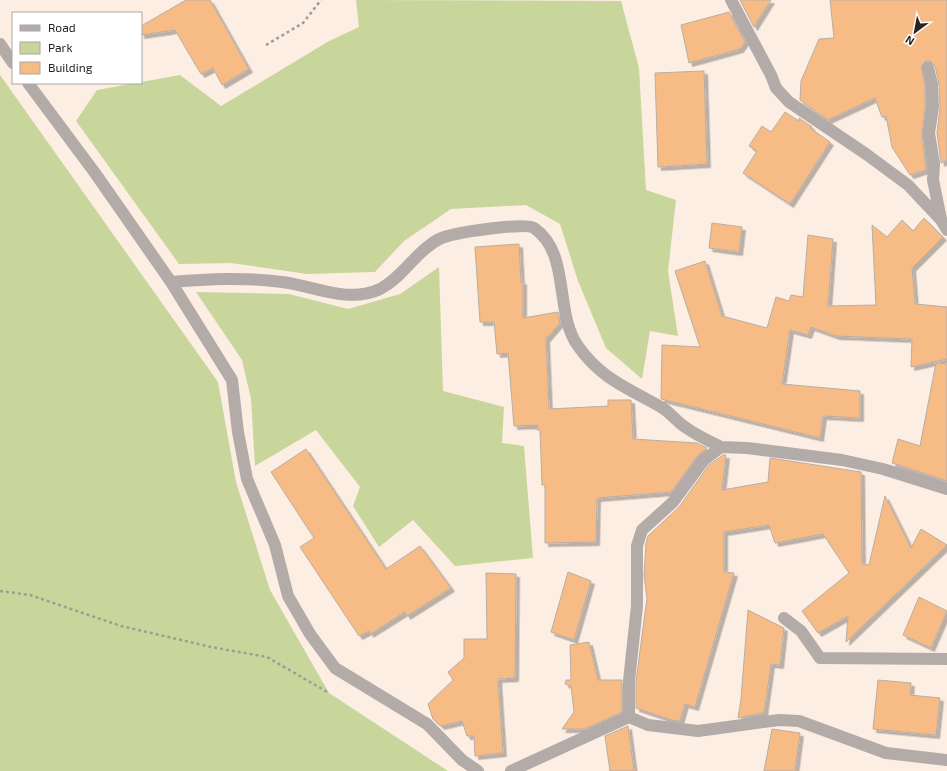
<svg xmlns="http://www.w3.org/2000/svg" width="947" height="771" font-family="'Exo 2',sans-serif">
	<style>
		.green { fill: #c8d69b }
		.building { fill: #f7bb85; stroke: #baada2; filter: url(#shadow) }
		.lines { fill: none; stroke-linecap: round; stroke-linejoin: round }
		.path { stroke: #a59a93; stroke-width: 2.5; stroke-dasharray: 3 3; stroke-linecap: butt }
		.minor { stroke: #b3aba8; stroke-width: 12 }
	</style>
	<defs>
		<filter id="shadow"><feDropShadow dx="3.5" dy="3.5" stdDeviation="0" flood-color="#0004"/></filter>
	</defs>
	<rect width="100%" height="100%" fill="#fdeee4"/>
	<path class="green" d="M 356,0 L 621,1 L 639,68 L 646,190 L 676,200 L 668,271 L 678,336 L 650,331 L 642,379 L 606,348 L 578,281 L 560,224 L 526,205 L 451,209 L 404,241 L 375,272 L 307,274 L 231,263 L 179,264 L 76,121 L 97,90 L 180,75 L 221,106 L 329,41 L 359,27 Z
		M 0,75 L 218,382 L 236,482 L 270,590 L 329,693 L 448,771 L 0,771 Z
		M 439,267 L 443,391 L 504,407 L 502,443 L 524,446 L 533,558 L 455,566 L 413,520 L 379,547 L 353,506 L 360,487 L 316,430 L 255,466 L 251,399 L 242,360 L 196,292 L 289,294 L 348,309 L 400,294 Z"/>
	<path class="building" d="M 186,0 L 210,0 L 249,69 L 222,85 L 213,68 L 201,74 L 175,30 L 141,35 L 141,26 Z
		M 740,0 L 771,0 L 754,27 Z
		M 830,0 L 947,0 L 947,160 L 941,163 L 937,133 L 940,108 L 939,84 L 935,66 L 930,61 L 926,61 L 921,66 L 925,85 L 925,107 L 922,134 L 926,170 L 910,175 L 892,147 L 886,116 L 882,117 L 875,98 L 828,120 L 800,100 L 801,81 L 819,39 L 834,38 Z
		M 729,12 L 745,42 L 740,49 L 689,63 L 681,25 Z
		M 704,71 L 707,164 L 658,167 L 655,73 Z
		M 785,112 L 799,121 L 799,118 L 812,127 L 810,128 L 830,142 L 790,204 L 743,173 L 757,151 L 749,146 L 762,126 L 771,132 Z
		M 924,218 L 943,237 L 912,268 L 915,304 L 947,307 L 947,359 L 911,367 L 912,339 L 836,336 L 811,327 L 808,335 L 790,330 L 782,384 L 860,391 L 860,418 L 823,416 L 820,438 L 661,399 L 662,345 L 700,347 L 675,271 L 705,261 L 722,316 L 767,328 L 776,297 L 789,301 L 791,295 L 803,297 L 808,235 L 833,239 L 828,306 L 876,305 L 872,225 L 887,237 L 902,220 L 913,231 Z
		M 712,223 L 742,227 L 739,252 L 709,248 Z
		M 519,244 L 521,282 L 523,281 L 523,318 L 558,312 L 560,323 L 546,339 L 549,409 L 608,406 L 608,400 L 631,400 L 633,439 L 697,443 L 707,448 L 698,455 L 671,492 L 597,498 L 596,542 L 545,543 L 545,485 L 542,485 L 540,430 L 537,430 L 538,425 L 514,426 L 508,353 L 497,354 L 494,322 L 480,322 L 475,247 Z
		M 936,363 L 947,364 L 947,481 L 892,463 L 898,439 L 920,446 Z
		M 306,449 L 386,569 L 420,546 L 451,588 L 407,616 L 405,612 L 370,634 L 369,631 L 359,636 L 300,547 L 314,538 L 271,472 Z
		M 723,455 L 726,455 L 722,490 L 768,482 L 770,458 L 861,472 L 862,564 L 869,565 L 885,496 L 911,548 L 921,529 L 947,545 L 846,642 L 848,616 L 818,633 L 802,611 L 849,573 L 823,534 L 775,543 L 769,525 L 724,532 L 724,572 L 734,573 L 695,707 L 685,704 L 680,721 L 672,720 L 636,708 L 636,681 L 647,598 L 644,576 L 646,543 L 648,536 L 679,507 L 709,465 Z
		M 568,572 L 591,581 L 574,640 L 551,632 Z
		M 486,573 L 516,574 L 515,678 L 498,679 L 503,753 L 475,756 L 474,736 L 467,736 L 462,721 L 441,726 L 433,719 L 428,704 L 453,680 L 448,672 L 464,658 L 464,639 L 487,639 Z
		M 919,597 L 947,611 L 931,648 L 903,635 Z
		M 748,610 L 784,628 L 780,665 L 771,664 L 764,713 L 738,718 L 741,699 Z
		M 589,642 L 598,680 L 622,680 L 622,712 L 585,729 L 562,729 L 574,712 L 571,686 L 565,684 L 566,680 L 571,680 L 570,645 Z
		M 878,680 L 911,683 L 910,695 L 940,698 L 936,735 L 873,729 Z
		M 628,726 L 634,771 L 610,771 L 605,736 Z
		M 772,729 L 800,733 L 795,771 L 764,771 Z"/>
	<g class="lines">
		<path class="path" d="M 266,45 L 303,23 L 321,0
			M 0,591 L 30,595 L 121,626 L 211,647 L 267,657 L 329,693"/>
		<path class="minor" d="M 731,0 L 771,75 L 776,88 L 789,102 L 866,154 L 908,185 L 941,220 L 947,230
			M 0,44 L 13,63
			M 928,68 L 932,84 L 933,107 L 929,133 L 934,164 L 933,180 L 941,219
			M 28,83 L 95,173 L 171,282 C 208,279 245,277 282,282 C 315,286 348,304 380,289 C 400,279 413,257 430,245 C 435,241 443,237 448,236 C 461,232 526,222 534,228 C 571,253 554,313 578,346 C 601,379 628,388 661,407 C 670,412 676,421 685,427 C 696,435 709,441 721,447
			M 171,282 L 232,380 L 238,432 L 247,479 L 275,545 L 288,596 L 310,634 L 335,668 L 427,724 L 462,760 L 478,771
			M 784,618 L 801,631 L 820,658 L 947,659
			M 629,717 L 629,681 L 637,606 L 637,546 L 642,530 L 673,502 L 704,460 L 721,447 L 747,448 L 842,460 L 883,469 L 947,489
			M 511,771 L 629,717 L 648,725 L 698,731 L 779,720 L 799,721 L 886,753 L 947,760"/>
	</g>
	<rect x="12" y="12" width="130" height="72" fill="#ffffff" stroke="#a9a7a5"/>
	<rect x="20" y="25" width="20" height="6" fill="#b3aba8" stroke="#a9a7a5"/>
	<text x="48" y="32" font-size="12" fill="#28231f">Road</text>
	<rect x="20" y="42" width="20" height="12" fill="#c8d69b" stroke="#a9a7a5"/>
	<text x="48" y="52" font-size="12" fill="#28231f">Park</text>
	<rect x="20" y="62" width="20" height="12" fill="#f7bb85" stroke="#a9a7a5"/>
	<text x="48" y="72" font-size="12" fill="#28231f">Building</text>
	<g transform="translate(915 32) rotate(212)" stroke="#ffffff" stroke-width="3" paint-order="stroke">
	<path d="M0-3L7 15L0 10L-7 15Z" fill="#28231f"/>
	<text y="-6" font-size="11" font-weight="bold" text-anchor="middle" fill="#28231f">N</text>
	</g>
</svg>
